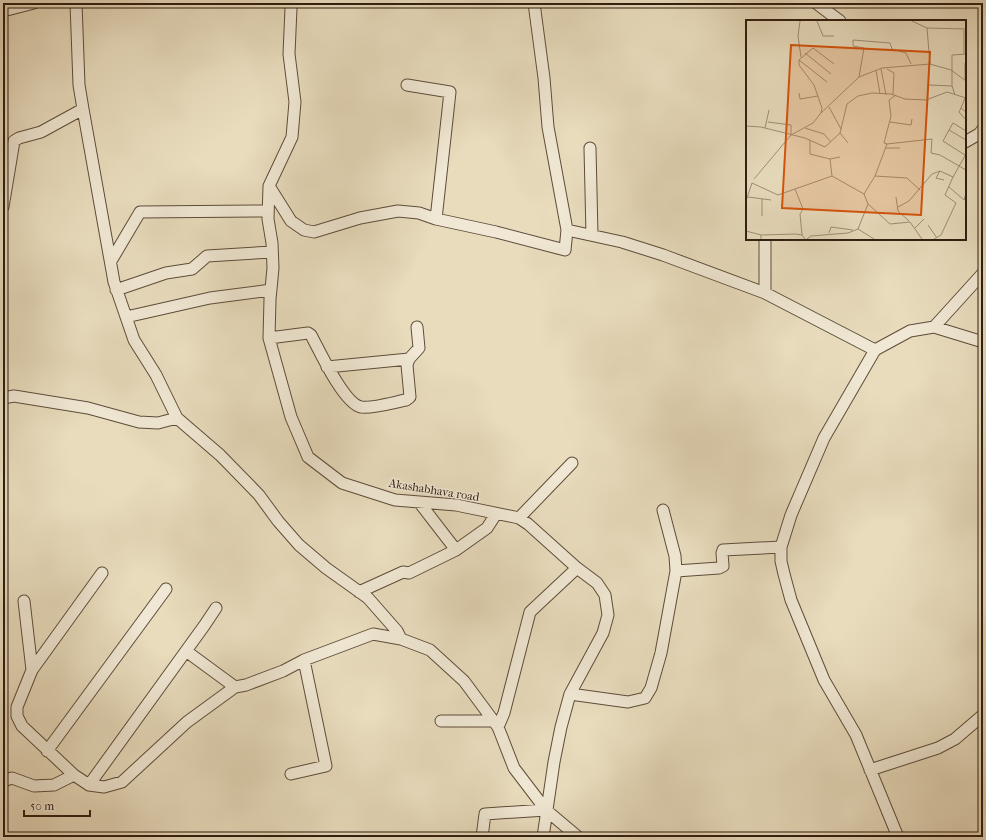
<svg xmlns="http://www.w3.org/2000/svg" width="986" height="840" font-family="'IM FELL French Canon',serif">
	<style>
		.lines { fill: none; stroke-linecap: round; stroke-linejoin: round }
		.minor-casing { stroke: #5e4c3a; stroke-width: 13 }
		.minor { stroke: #f0e8d4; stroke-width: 11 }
		.labels { text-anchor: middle; stroke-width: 3; stroke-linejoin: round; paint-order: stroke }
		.street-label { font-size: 12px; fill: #301c0f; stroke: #f0e8d4 }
		.inset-road { fill: none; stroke: #9e8f77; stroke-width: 1 }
		.view { fill: #d6530c; fill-opacity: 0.15; stroke: #d6530c; stroke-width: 2 }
		.inset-edge { fill: none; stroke: #301c0f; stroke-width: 2 }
	</style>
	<rect width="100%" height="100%" fill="#e8dcbd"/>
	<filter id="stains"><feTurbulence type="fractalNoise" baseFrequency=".005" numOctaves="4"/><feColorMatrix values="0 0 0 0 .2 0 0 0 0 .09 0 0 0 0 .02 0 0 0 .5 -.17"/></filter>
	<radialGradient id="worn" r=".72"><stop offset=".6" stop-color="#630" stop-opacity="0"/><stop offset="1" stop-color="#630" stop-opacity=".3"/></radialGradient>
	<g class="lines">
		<defs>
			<path id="minor" d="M 76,3 L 79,85 L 83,109 L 114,282 L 134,340 L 156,375 L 177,418 L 220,455 L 259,495 L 278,521 L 299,545 L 326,568 L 368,598 L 397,631 L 401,639
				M 289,3 L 291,8 L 289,54 L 295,102 L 292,137 L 269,186 L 268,219 L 272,243 L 273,268 L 270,299 L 269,338 L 291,417 L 308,457 L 342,483 L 395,500 L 456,505 L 519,518 L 528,524 L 577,568 L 597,583 L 605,595 L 608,615 L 603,633 L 570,694 L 561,727 L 554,762 L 543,837
				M 534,3 L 544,78 L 548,127 L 567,230
				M 816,3 L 840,21
				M 3,11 L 34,3
				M 407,85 L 450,92 L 436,219
				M 965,142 L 979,134 L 983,129
				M 590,148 L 592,235
				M 269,186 L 291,221 L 304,230 L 314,232 L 360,218 L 398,211 L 419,213 L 436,219 L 496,232 L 565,250 L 567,230 L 622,242 L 663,255 L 765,293
				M 3,207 L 14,141 L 19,138 L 41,132 L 83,109
				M 765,239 L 765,293 L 875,350
				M 111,261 L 140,212 L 268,211
				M 116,290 L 166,273 L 192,269 L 207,256 L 272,252
				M 126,317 L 210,298 L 271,290
				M 934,327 L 983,273
				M 269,338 L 308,333 L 311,335 C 319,350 344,404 361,407 C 371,409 395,402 406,400 L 410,397 L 407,365 L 409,359 L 419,348 L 417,327
				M 327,367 L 409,359
				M 3,398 L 14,396 L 88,408 L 139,422 L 158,423 L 177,418
				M 419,502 L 456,550
				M 519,518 L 572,463
				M 676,571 L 719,568 L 723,566 L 722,553 L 723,550 L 781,547
				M 102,573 L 32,670 L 17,707 L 17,716 L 22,726 L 74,775 L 89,785 L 104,787 L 122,782 L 187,722 L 235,687 L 246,685 L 283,671 L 304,660 L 373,634 L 401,639 L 430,650 L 464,681 L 498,727 L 514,768 L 546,810 L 578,837
				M 359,592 L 403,572 L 409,573 L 456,550 L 487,528 L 496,514
				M 24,601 L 32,670
				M 186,651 L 235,687
				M 570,694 L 628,702 L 645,698 L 651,688 L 661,653 L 676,571 L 675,556 L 663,510
				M 441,721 L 492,721
				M 498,727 L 504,713 L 530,612 L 577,568
				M 47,751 L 166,589
				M 870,770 L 938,748 L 955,739 L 983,715
				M 291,774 L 326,766 L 304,660
				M 3,781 L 12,778 L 34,786 L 54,785 L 74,775
				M 89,785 L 204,626 L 216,608
				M 482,837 L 485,814 L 546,810
				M 898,837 L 856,735 L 824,680 L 791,600 L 784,574 L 781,561 L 781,547 L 791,515 L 824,438 L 875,350 L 910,331 L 934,327 L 983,342"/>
		</defs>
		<use href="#minor" class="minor-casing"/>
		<use href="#minor" class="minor"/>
	</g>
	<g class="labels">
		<g class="street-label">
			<text transform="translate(434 490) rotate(9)" y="4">Akashabhava road</text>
		</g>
	</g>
	<g transform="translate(746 20)">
		<rect width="220" height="220" fill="#e8dcbd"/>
		<path class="inset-road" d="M 54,1 L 52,16 L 55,37M 71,1 L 77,16 L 88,16M 166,1 L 181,8 L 220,9M 181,8 L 184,44M 218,10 L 218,34M 59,33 L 85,54M 53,40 L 81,62M 135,49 L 140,75M 141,49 L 148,53 L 147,74M 130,50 L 134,74M 113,57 L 118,28 L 107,26 L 107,20 L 144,23 L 146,29 L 160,33 L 165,44M 219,60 L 219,43M 183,65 L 206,66 L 209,75M 206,66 L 206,35 L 220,34M 53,73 L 54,79 L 72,76M 219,78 L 215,88 L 220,92M 83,87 L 95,109M 215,88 L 213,92 L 220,100M 75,93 L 113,57 L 136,48 L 184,44 L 205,50 L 220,61M 22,102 L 45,105 L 45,115M 144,102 L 165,105 L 166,99M 0,106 L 15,107 L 59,118 L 79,127 L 94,113 L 101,84 L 112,76 L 126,73 L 145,74 L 159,79 L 180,80 L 201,72 L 220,78M 19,108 L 23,90M 59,108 L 78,114 L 85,122M 203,110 L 220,120M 94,113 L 102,123M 64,120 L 64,134 L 84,139 L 94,137M 141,124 L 186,119 L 185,133 L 194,135 L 220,150M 140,128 L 154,128M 219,135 L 197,121 L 207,103 L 220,111M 84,139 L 86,156M 129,156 L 141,124 L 138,123 L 145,96 L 143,80 L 150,75M 8,159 L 45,115 L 67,103 L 75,93 L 76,88 L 68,65 L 53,45 L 53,40 L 67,28 L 88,44M 198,160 L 190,158 L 194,151 L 207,157 L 220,134M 6,163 L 32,175 L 86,156 L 118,174 L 122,184 L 112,209 L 102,213 L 65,216 L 61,219M 203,167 L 218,180 L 220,173M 49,169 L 57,189 L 54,194 L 56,215M 118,174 L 129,156 L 161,158 L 174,170M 2,177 L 25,180M 150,177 L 152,191 L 163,201M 16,179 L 16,196M 0,181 L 6,163M 122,184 L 144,204 L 164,202 L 176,219M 152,187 L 163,181 L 186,154 L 194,151M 182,205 L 191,218M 169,208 L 178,199M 112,209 L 128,219M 0,211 L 15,215M 83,213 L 85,207 L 107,210M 15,219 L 15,215 L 50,214 L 56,215 L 59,219M 188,219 L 195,215 L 210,183 L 199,175 L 207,157"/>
		<path class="view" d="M 45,25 L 184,32 L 175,195 L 36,188 Z"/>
		<rect width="220" height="220" class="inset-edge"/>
	</g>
	<rect width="986" height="840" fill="none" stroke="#e8dcbd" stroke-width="16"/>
	<rect x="4" y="4" width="978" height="832" fill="none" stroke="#301c0f" stroke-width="2"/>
	<rect x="8" y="8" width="970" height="824" fill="none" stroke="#301c0f"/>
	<path d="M24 810v6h66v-6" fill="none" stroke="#301c0f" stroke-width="2"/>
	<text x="30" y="810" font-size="12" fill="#301c0f" stroke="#f0e8d4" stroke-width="3" paint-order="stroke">50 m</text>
	<rect width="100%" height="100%" filter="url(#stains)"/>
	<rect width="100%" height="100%" fill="url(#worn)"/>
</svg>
